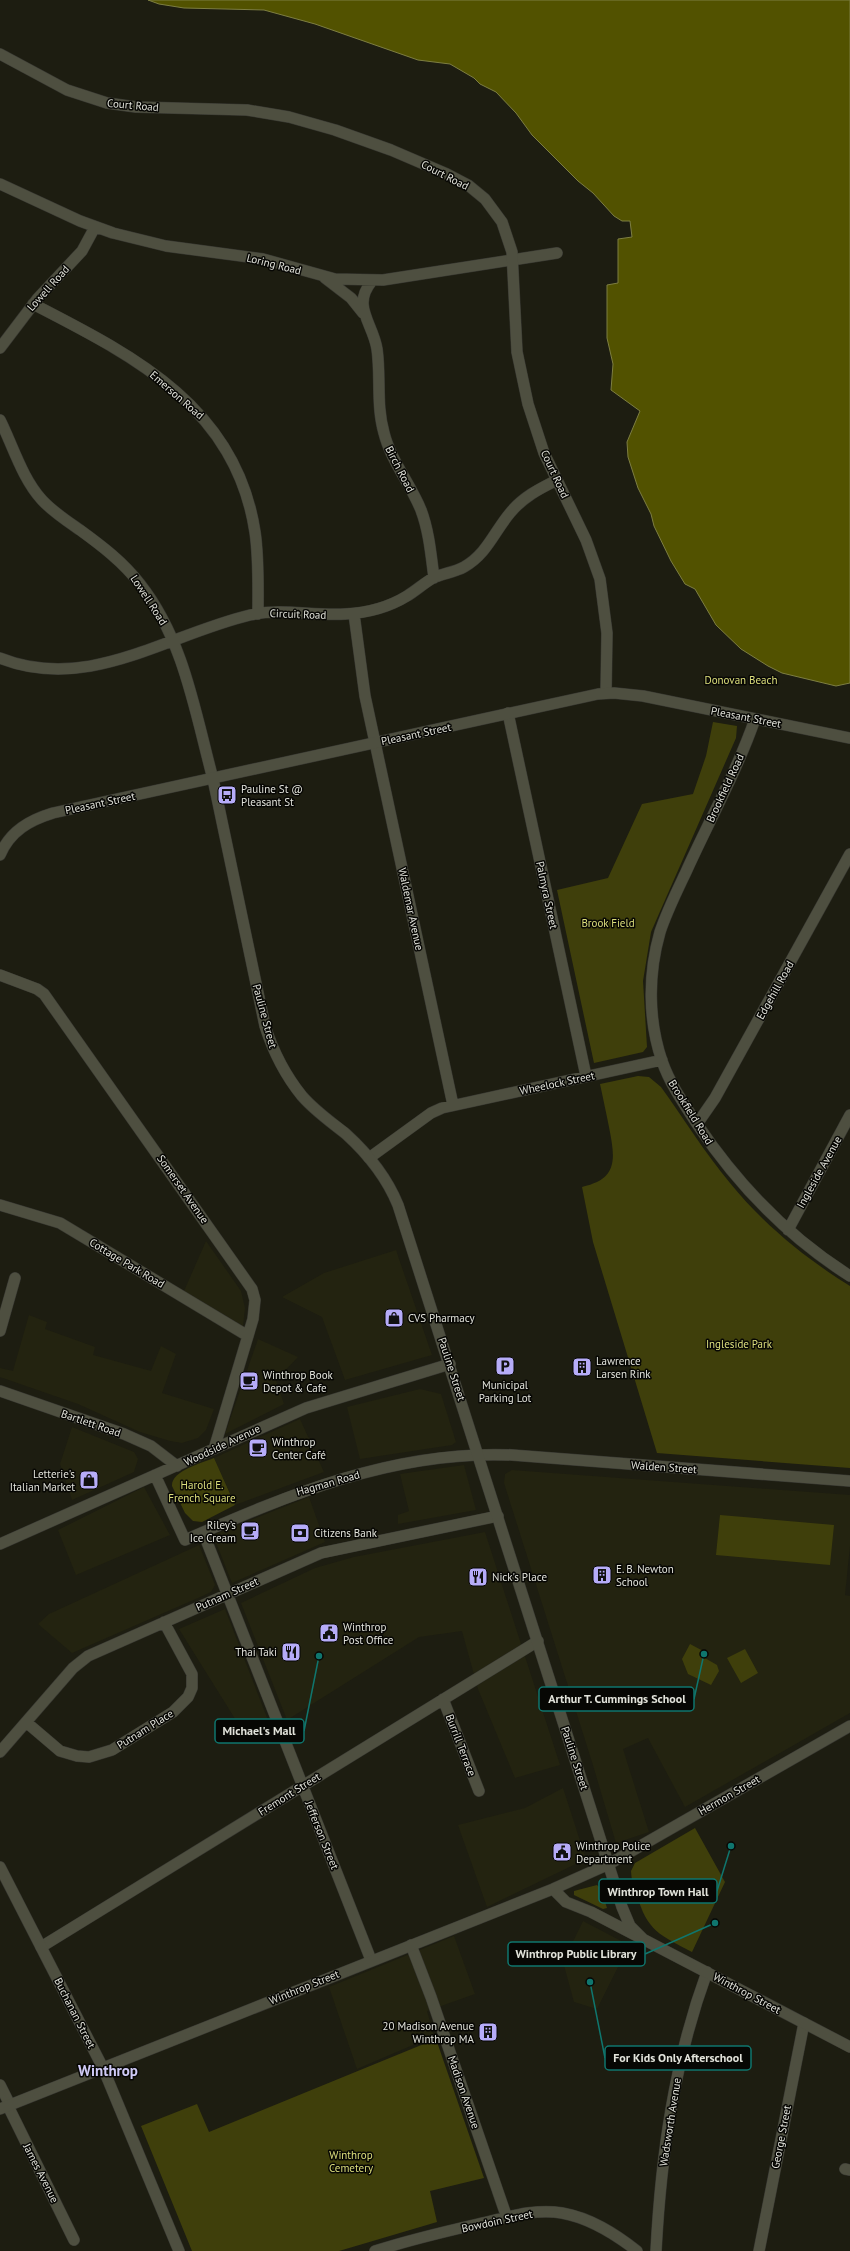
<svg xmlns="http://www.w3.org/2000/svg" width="850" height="2251" font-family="'PT Sans',sans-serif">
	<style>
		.built { fill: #232310 }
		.green { fill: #3f3f0b }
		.water { fill: #525200; stroke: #7d7e42 }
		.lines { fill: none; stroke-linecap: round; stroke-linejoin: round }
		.minor-casing { stroke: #373731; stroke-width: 12 }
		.tertiary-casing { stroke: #373731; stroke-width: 12 }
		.secondary-casing { stroke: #373731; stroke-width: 12 }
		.minor { stroke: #4e4f40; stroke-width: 11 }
		.tertiary { stroke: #4e4f40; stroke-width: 11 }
		.secondary { stroke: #4e4f40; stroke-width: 11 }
		.labels { text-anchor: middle; stroke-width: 3; stroke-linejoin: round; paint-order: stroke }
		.street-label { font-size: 11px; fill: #e2e3db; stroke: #070704 }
		.park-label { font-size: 11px; fill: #dddf7c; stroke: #070704 }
		.poi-label { font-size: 11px; fill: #e2e3db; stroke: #070704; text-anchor: start }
		.district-label { font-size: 15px; font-weight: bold; fill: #cfcaf6; stroke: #070704 }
		.leader { fill: none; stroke: #0f766e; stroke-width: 1.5 }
		.callout-dot { fill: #0f766e; stroke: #070704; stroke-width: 1.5 }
		.callout { fill: #070704; stroke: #0f766e; stroke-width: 1.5 }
		.callout-label { font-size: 12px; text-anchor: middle; font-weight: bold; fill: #e2e3db }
	</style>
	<rect width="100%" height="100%" fill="#1d1d11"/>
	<path class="built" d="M 206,1241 L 241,1291 L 245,1308 L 243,1326 L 184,1291 Z
		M 396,1250 L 432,1355 L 345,1380 L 322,1317 L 282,1297 L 324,1273 Z
		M 29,1315 L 47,1322 L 45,1329 L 95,1347 L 93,1355 L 151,1371 L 161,1346 L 176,1354 L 162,1393 L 214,1409 L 206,1430 L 198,1438 L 182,1443 L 170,1441 L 140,1432 L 78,1404 L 0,1377 L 0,1368 L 13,1371 Z
		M 258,1339 L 298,1357 L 276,1380 L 284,1404 L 225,1434 Z
		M 420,1389 L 441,1394 L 456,1442 L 452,1445 L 360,1459 L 347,1407 Z
		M 300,1419 L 324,1472 L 235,1505 L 214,1458 Z
		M 72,1427 L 134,1452 L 138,1459 L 134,1472 L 72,1500 L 60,1464 Z
		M 464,1465 L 476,1510 L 398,1524 L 398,1515 L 409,1511 L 400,1474 Z
		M 512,1470 L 850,1495 L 850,1546 L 845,1595 L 850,1596 L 850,1713 L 685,1807 L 648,1738 L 623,1749 L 649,1832 L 616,1843 L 592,1762 L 504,1483 L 505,1474 Z
		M 144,1487 L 170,1535 L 76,1575 L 58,1530 Z
		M 309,1497 L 325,1542 L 232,1583 L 213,1535 Z
		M 485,1532 L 560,1765 L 515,1778 L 478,1689 L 462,1631 L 419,1637 L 287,1720 L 241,1603 L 315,1568 L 354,1557 Z
		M 199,1545 L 215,1585 L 211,1592 L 198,1598 L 72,1653 L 38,1624 L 49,1614 Z
		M 225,1609 L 271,1728 L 247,1738 L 179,1629 Z
		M 563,1788 L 586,1859 L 487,1907 L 458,1825 L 525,1808 Z
		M 583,1921 L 629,1945 L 597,2009 L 574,2002 L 563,1962 Z
		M 454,1936 L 475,1994 L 427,2011 L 434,2036 L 357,2069 L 329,1987 Z"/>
	<path class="green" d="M 713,722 L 737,726 L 736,738 L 651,932 L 643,981 L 647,1047 L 643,1052 L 594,1063 L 557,890 L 608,878 L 642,804 L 693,794 L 706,756 Z
		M 638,1076 L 649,1077 L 661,1087 C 684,1119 705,1153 730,1183 C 763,1224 806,1259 850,1286 L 850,1468 L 657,1453 L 593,1242 L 582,1187 C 619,1179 615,1158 609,1127 C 606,1112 603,1098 600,1084 Z
		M 214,1458 L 235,1505 L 202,1522 L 193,1521 L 185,1513 L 172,1486 C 171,1471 202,1463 214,1458 Z
		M 720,1515 L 834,1525 L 830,1565 L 716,1555 Z
		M 690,1644 L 705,1652 L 703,1657 L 717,1665 L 719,1671 L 711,1685 L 688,1674 L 682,1659 Z
		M 745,1649 L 758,1673 L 741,1683 L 727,1658 Z
		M 695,1828 L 725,1882 L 692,1952 C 660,1935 647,1931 637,1895 C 634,1887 631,1879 631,1871 L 635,1863 Z
		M 597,1885 L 601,1889 L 607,1908 L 603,1909 L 574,1895 L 574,1891 Z
		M 436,2039 L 484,2178 L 430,2191 L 437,2222 L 339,2251 L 192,2251 L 141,2126 L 197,2104 L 209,2132 Z"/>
	<path class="water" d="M 148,0 L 850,0 L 850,683 L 836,686 L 782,673 L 768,666 L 741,649 L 716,625 L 695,589 L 685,584 L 671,561 L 654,526 L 651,514 L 638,488 L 628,457 L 627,442 L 640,411 L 611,390 L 613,364 L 607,338 L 607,285 L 618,283 L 618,239 L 632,237 L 630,221 L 622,221 L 614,216 L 593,193 L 578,181 L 532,135 L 516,113 L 496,92 L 480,84 L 474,78 L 450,64 L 418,60 L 315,24 L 264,10 L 184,8 L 159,4 Z"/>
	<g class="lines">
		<defs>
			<path id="minor" d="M 0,184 L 80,221 L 113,233 L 166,246 L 263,259 L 335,279 L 383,280 L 557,253
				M 325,278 L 351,298 L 363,313
				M 372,281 C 351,306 373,323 377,349 C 381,377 376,405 384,433 C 391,461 410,483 421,510 C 429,531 431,555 434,578
				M 33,304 C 134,356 236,407 255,532 C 259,559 258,586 258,614
				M 0,348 L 38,298 L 82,251 L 95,227
				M 0,420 C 13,446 22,478 42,500 C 53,512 67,521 80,530 C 102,546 123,562 140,584 C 184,640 195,712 213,779
				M 354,614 L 365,696 L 453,1105
				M 0,658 C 88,693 166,635 250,615 C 281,608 314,616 345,614 C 366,613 389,607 407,596 C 417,590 425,582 435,577 C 445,573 455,572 464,567 C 487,554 494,532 510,513 C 523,497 539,489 557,480
				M 508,713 L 586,1076
				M 755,719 C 737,771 709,821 686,872 C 677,891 667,911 660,932 C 648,974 648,1020 662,1061 C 670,1084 684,1104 697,1124 C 738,1185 788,1237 850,1276
				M 0,975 L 37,989 L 44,994 L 252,1289 L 255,1300 L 253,1319 L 214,1449
				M 697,1124 L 715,1098 L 850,854
				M 369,1158 L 431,1113 L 442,1108 L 662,1060
				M 0,1205 L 60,1223 L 248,1336
				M 788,1230 L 850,1115
				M 0,1331 L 15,1278
				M 0,1391 L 124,1434 L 151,1446 L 177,1466
				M 155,1475 L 185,1540 C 291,1494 394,1450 512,1455 L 850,1481
				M 203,1532 L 371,1960
				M 0,1544 L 306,1408 L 450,1364
				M 443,1699 L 479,1791
				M 26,1722 L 60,1751 L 77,1756 L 89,1757 L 112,1750 L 173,1712 L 188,1697 L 192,1688 L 192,1674 L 164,1622
				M 0,1752 L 73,1668 L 88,1656 L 321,1553 L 498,1516
				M 411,1945 L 431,1997 L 507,2218
				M 41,1947 L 538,1641
				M 0,2085 L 10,2105
				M 8,2106 L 74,2240
				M 845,2169 L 850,2170
				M 375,2251 C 409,2240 443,2232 478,2224 C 505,2218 534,2208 562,2213 C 590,2218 614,2233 637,2251
				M 656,2251 C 661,2156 674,2062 707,1972
				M 759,2251 L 804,2023"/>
			<path id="tertiary" d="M 0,54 L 67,90 L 107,103 L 136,107 L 247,110 L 289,117 L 335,130 L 391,150 L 447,174 L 468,185 L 485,199 L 502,222 L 512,252 L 517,352 L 528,404 L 544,453 L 586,540 L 600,579 L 607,633 L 606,693
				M 609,1864 L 850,1726
				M 0,1867 L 103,2068 L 179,2251"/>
			<path id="secondary" d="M 213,779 L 265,1026 C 273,1051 285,1075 302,1096 C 315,1111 331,1122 346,1134 C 368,1154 387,1178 398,1205 L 622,1907 L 630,1926 L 643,1939
				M 0,855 C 10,831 30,820 53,813 L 598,694 L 614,693 L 643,696 L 850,738
				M 553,1889 L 566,1902 L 591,1912 L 850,2047
				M 0,2109 L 553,1889 L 609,1864"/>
		</defs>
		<use href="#minor" class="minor-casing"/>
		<use href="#tertiary" class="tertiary-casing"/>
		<use href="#secondary" class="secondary-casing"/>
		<use href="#minor" class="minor"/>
		<use href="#tertiary" class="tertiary"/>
		<use href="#secondary" class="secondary"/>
	</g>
	<defs>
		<symbol id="bus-square" viewBox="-11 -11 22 22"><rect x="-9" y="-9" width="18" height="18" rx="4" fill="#b6acf8" stroke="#070704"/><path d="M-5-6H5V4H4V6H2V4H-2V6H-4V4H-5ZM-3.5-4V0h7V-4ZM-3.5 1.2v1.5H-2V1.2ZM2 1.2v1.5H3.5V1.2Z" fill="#111"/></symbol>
		<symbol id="shop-square" viewBox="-11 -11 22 22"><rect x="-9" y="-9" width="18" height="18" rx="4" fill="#b6acf8" stroke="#070704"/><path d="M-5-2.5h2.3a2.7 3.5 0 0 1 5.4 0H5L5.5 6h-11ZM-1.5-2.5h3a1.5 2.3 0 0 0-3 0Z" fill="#111"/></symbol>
		<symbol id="parking-square" viewBox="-11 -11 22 22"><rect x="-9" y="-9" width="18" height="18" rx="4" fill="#b6acf8" stroke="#070704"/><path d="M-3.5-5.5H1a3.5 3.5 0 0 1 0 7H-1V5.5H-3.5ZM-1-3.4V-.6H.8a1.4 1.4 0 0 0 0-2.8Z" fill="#111"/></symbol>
		<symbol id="building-square" viewBox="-11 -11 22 22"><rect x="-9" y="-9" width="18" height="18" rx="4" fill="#b6acf8" stroke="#070704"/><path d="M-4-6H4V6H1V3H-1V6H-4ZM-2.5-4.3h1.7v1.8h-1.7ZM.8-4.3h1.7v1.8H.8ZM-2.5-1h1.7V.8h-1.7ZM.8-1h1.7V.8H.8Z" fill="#111"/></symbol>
		<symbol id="cafe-square" viewBox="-11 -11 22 22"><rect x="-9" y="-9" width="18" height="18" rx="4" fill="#b6acf8" stroke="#070704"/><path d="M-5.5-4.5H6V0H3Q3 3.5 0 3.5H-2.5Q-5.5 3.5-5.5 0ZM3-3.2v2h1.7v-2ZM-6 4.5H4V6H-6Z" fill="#111"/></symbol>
		<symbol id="bank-square" viewBox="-11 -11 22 22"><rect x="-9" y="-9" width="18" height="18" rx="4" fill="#b6acf8" stroke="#070704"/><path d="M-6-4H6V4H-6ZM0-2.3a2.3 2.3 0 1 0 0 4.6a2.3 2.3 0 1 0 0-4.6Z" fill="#111"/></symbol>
		<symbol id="restaurant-square" viewBox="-11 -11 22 22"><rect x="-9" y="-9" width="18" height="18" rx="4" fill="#b6acf8" stroke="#070704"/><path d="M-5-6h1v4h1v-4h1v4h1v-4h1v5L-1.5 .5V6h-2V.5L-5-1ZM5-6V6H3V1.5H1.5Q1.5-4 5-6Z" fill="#111"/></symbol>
		<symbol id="civic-square" viewBox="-11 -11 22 22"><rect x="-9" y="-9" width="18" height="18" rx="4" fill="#b6acf8" stroke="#070704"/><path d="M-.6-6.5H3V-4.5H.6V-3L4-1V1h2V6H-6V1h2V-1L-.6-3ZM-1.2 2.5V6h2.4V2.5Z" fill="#111"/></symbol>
	</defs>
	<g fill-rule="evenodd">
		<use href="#bus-square" x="216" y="784" width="22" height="22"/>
		<use href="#shop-square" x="383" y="1307" width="22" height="22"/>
		<use href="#parking-square" x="494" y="1355" width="22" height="22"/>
		<use href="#building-square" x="571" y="1356" width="22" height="22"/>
		<use href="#cafe-square" x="238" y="1370" width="22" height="22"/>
		<use href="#cafe-square" x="247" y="1437" width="22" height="22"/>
		<use href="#shop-square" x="78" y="1469" width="22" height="22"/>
		<use href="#cafe-square" x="239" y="1520" width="22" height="22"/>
		<use href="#bank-square" x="289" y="1522" width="22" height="22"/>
		<use href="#building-square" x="591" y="1564" width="22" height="22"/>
		<use href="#restaurant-square" x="467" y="1566" width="22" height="22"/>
		<use href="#civic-square" x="318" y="1622" width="22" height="22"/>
		<use href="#restaurant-square" x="280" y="1641" width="22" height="22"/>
		<use href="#civic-square" x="551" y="1841" width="22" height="22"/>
		<use href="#building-square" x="477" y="2021" width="22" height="22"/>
	</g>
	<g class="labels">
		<g class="street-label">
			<text transform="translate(133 105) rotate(5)" y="4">Court Road</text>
			<text transform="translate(445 175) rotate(27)" y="4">Court Road</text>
			<text transform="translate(274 264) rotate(14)" y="4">Loring Road</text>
			<text transform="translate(48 288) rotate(-48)" y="4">Lowell Road</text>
			<text transform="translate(177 395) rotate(41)" y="4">Emerson Road</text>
			<text transform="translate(400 469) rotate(63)" y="4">Birch Road</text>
			<text transform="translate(555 474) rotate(65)" y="4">Court Road</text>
			<text transform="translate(149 600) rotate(57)" y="4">Lowell Road</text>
			<text transform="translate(298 614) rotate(2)" y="4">Circuit Road</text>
			<text transform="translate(746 717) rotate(11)" y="4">Pleasant Street</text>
			<text transform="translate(416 734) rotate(-12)" y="4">Pleasant Street</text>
			<text transform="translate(725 788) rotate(-65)" y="4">Brookfield Road</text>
			<text transform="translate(100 803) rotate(-12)" y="4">Pleasant Street</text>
			<text transform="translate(547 895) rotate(78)" y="4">Palmyra Street</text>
			<text transform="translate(411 909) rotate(78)" y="4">Waldemar Avenue</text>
			<text transform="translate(775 990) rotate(-61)" y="4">Edgehill Road</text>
			<text transform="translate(265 1016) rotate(75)" y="4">Pauline Street</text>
			<text transform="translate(557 1083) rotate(-12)" y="4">Wheelock Street</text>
			<text transform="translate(691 1112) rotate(58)" y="4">Brookfield Road</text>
			<text transform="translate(819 1172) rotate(-61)" y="4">Ingleside Avenue</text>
			<text transform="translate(183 1189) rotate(55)" y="4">Somerset Avenue</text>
			<text transform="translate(127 1263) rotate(31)" y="4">Cottage Park Road</text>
			<text transform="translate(452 1369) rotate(72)" y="4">Pauline Street</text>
			<text transform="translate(91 1423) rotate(19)" y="4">Bartlett Road</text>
			<text transform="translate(222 1445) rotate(-25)" y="4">Woodside Avenue</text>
			<text transform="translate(664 1467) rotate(4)" y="4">Walden Street</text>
			<text transform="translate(328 1483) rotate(-16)" y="4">Hagman Road</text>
			<text transform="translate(227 1594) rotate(-24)" y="4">Putnam Street</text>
			<text transform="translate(145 1729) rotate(-32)" y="4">Putnam Place</text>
			<text transform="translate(461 1745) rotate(69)" y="4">Burrill Terrace</text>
			<text transform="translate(575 1758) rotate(72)" y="4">Pauline Street</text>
			<text transform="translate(289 1794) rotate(-32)" y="4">Fremont Street</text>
			<text transform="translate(729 1795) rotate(-30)" y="4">Hermon Street</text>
			<text transform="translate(322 1835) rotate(68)" y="4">Jefferson Street</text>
			<text transform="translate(304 1987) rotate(-22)" y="4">Winthrop Street</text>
			<text transform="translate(747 1993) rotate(28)" y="4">Winthrop Street</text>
			<text transform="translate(75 2013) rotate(63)" y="4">Buchanan Street</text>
			<text transform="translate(464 2092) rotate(71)" y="4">Madison Avenue</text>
			<text transform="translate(670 2122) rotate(-81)" y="4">Wadsworth Avenue</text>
			<text transform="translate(781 2137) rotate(-79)" y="4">George Street</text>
			<text transform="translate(41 2173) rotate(63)" y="4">James Avenue</text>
			<text transform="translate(497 2221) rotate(-12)" y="4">Bowdoin Street</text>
		</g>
		<g class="park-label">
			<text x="741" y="684">Donovan Beach</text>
			<text x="608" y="927">Brook Field</text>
			<text x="739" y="1348">Ingleside Park</text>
			<text x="202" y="1489">Harold E.<tspan x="202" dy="13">French Square</tspan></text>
			<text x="351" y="2159">Winthrop<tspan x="351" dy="13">Cemetery</tspan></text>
		</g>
		<g class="poi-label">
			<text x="241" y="793">Pauline St @<tspan x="241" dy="13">Pleasant St</tspan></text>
			<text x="408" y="1322">CVS Pharmacy</text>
			<text x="596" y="1365">Lawrence<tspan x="596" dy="13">Larsen Rink</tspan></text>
			<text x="263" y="1379">Winthrop Book<tspan x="263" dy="13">Depot &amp; Cafe</tspan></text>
			<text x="505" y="1389" text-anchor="middle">Municipal<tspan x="505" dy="13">Parking Lot</tspan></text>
			<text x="272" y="1446">Winthrop<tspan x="272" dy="13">Center Café</tspan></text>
			<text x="75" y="1478" text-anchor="end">Letterie's<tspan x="75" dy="13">Italian Market</tspan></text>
			<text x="236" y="1529" text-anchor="end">Riley’s<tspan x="236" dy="13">Ice Cream</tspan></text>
			<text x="314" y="1537">Citizens Bank</text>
			<text x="616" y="1573">E. B. Newton<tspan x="616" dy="13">School</tspan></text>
			<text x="492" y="1581">Nick's Place</text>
			<text x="343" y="1631">Winthrop<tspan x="343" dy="13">Post Office</tspan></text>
			<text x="277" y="1656" text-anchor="end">Thai Taki</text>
			<text x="576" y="1850">Winthrop Police<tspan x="576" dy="13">Department</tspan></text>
			<text x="474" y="2030" text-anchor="end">20 Madison Avenue<tspan x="474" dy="13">Winthrop MA</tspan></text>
		</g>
		<g class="district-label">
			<text x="108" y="2076">Winthrop</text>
		</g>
	</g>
	<path class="leader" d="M704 1654L694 1699M319 1656L304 1731M731 1846L717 1891M715 1923L645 1954M590 1982L605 2058"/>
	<g class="callout-dot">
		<circle cx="704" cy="1654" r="4"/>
		<circle cx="319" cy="1656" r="4"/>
		<circle cx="731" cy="1846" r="4"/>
		<circle cx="715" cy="1923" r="4"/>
		<circle cx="590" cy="1982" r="4"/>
	</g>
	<g class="callout">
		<rect x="539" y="1687" width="155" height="24" rx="4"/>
		<rect x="215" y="1719" width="89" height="24" rx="4"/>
		<rect x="599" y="1879" width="118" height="24" rx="4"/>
		<rect x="508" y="1942" width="137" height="24" rx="4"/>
		<rect x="605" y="2046" width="146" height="24" rx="4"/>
	</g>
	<g class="callout-label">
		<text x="617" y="1703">Arthur T. Cummings School</text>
		<text x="259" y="1735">Michael's Mall</text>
		<text x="658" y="1896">Winthrop Town Hall</text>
		<text x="576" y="1958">Winthrop Public Library</text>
		<text x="678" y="2062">For Kids Only Afterschool</text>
	</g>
</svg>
